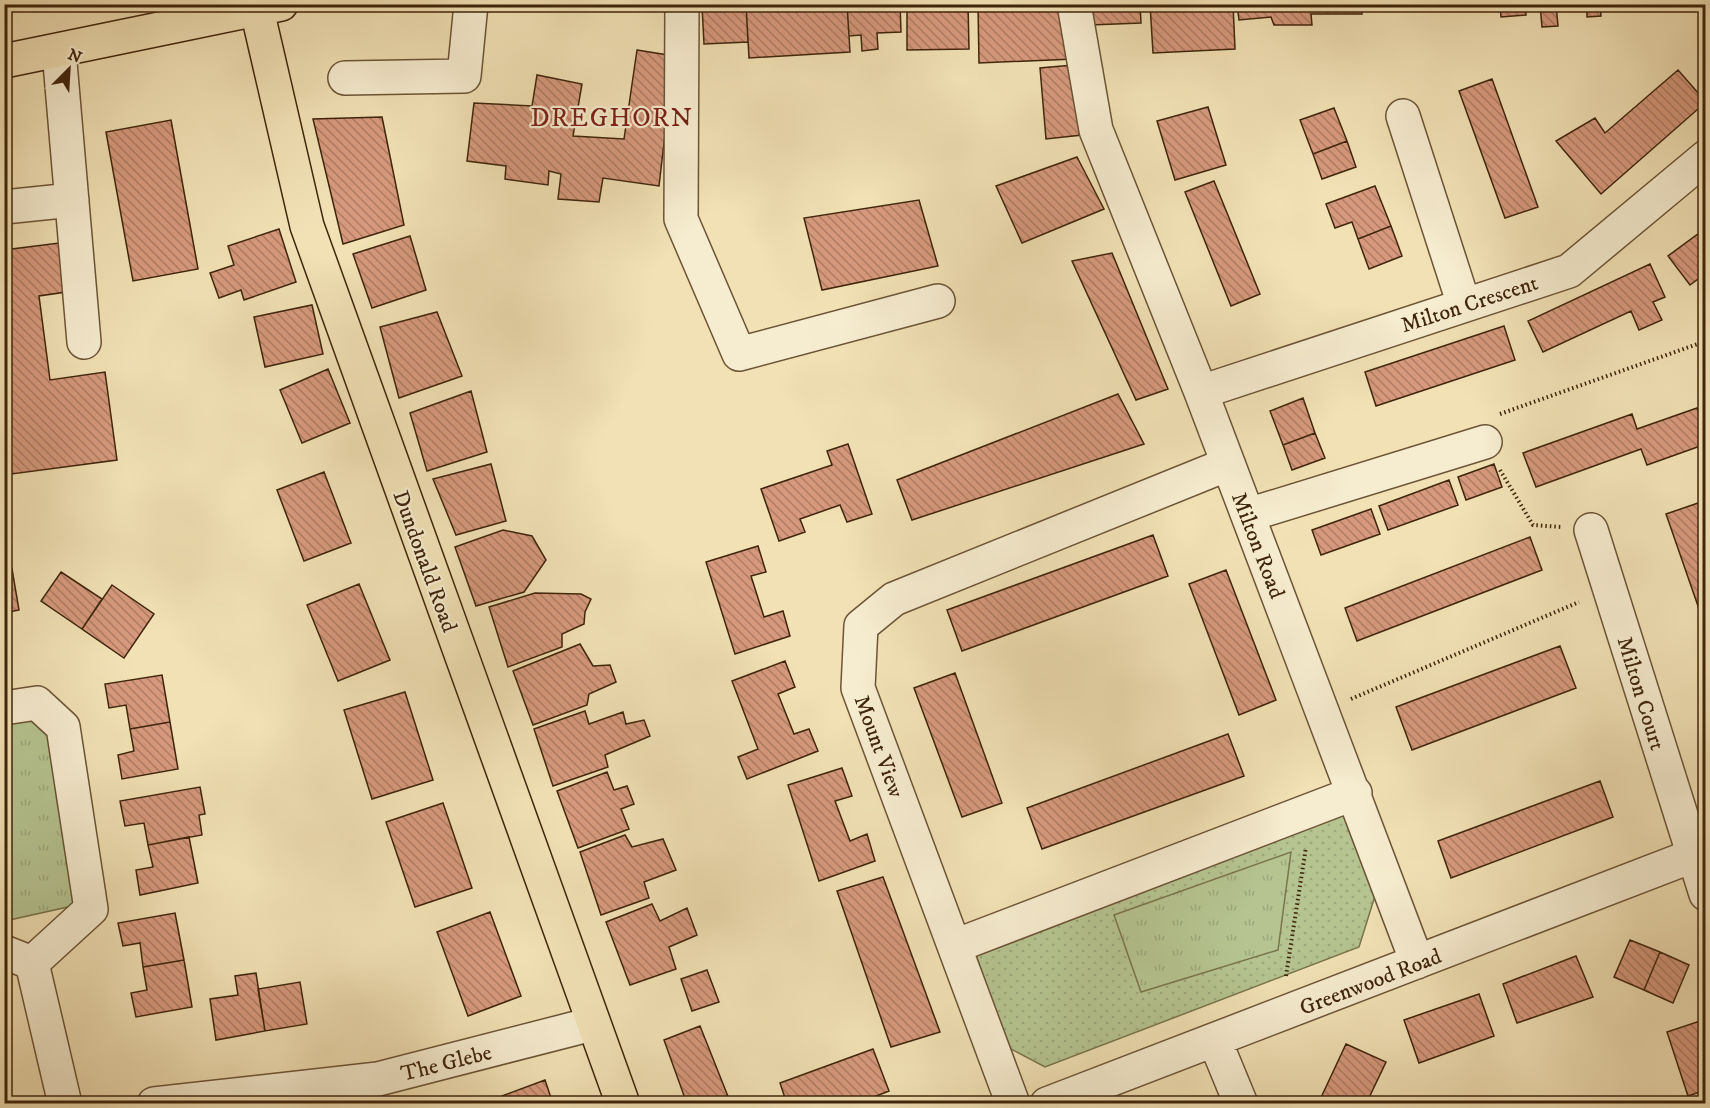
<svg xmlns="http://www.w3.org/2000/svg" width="1710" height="1108" font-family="'IM FELL DW Pica',serif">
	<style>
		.grass { fill: url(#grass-dots); stroke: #7a744e; stroke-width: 1.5 }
		.park { fill: url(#park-tufts); stroke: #7a744e; stroke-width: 1.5 }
		.building { fill: url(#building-back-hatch); stroke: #3f250b; stroke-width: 1.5 }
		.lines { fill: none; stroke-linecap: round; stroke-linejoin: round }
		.minor-casing { stroke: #6c5436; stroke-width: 36 }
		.major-casing { stroke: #3f250b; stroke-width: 36 }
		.path { stroke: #3f250b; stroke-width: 4; stroke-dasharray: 1.5 3; stroke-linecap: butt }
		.minor { stroke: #f6eccf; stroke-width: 33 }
		.major { stroke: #f1e1b5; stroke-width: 33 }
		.labels { text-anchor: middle; stroke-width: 4.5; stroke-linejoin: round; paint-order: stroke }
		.street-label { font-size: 22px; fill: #3f250b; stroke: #f6eccf }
		.quarter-label { font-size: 26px; letter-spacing: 1.5px; fill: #7a1f14; stroke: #f6eccf }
	</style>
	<defs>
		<pattern id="grass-dots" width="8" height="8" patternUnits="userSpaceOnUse" patternTransform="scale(1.5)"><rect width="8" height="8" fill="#b5c491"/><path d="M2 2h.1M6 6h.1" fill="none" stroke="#9da87c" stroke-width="1.8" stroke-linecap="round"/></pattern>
		<pattern id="park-tufts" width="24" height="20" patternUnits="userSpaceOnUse" patternTransform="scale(1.5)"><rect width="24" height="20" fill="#b5c491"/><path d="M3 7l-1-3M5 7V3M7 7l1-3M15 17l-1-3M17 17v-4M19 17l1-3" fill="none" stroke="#9da87c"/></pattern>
		<pattern id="building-back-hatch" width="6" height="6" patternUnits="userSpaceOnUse" patternTransform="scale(1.5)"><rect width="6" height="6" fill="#d6997d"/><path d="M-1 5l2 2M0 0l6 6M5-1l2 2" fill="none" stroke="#af7d65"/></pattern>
	</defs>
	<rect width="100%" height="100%" fill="#f1e1b5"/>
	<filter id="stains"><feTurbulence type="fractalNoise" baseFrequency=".00333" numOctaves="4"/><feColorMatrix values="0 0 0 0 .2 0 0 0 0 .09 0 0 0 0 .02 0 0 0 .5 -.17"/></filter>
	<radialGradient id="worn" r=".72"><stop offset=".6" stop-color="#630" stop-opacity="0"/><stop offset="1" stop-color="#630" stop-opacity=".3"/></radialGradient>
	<path class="grass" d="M 1349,812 L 1375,896 L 1359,947 L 1045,1067 L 1009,1048 L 976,955 Z"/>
	<path class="park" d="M 28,712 L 52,731 L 80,876 L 72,906 L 5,921 L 5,716 Z
		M 1291,852 L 1278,950 L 1141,992 L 1114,915 Z"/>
	<path class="building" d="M 746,4 L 847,4 L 850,52 L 749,58 Z
		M 746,4 L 748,42 L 704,44 L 702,6 Z
		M 847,4 L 900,4 L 901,32 L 877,33 L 878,49 L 862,51 L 861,35 L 849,36 Z
		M 907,4 L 968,4 L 969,49 L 907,50 Z
		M 978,4 L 1072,4 L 1074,59 L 979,63 Z
		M 1089,4 L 1140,4 L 1141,23 L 1090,25 Z
		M 1150,4 L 1233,4 L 1235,49 L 1153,53 Z
		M 1237,4 L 1361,4 L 1362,14 L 1311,14 L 1312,25 L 1274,25 L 1271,17 L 1239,20 Z
		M 1424,4 L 1452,4 L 1453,10 L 1424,11 Z
		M 1500,4 L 1525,4 L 1526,15 L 1501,17 Z
		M 1540,4 L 1556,4 L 1558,26 L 1542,27 Z
		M 1587,4 L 1600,4 L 1601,16 L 1587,17 Z
		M 637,50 L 674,56 L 659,186 L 603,178 L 599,202 L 558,199 L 561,174 L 549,171 L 548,185 L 505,179 L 506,166 L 467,161 L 474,103 L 532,106 L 537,75 L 582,84 L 573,136 L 624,139 Z
		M 1073,65 L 1082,135 L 1046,139 L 1040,68 Z
		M 1678,70 L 1706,102 L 1601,194 L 1556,141 L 1595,118 L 1605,133 Z
		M 1492,79 L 1538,207 L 1505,218 L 1459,91 Z
		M 1208,107 L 1226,165 L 1175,180 L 1157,121 Z
		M 1334,108 L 1347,141 L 1313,154 L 1300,120 Z
		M 382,117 L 404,225 L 343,244 L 313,119 Z
		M 171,120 L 198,269 L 133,281 L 106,132 Z
		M 1347,141 L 1356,167 L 1322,179 L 1313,154 Z
		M 1077,157 L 1104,209 L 1022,243 L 996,186 Z
		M 1214,181 L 1260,294 L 1231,306 L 1185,192 Z
		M 1375,186 L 1391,226 L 1358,239 L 1352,222 L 1335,228 L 1326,204 Z
		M 919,200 L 938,266 L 822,290 L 804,218 Z
		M 1391,226 L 1402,256 L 1369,269 L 1358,239 Z
		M 1706,228 L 1706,273 L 1690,285 L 1668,256 Z
		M 279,229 L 296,282 L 244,300 L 241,290 L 219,298 L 210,273 L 234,265 L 228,246 Z
		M 410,236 L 426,290 L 372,308 L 353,254 Z
		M 59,243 L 66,292 L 39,296 L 50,380 L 105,372 L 117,460 L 4,475 L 4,250 Z
		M 1112,253 L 1168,389 L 1136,400 L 1072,261 Z
		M 1650,264 L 1665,297 L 1653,302 L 1662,320 L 1639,330 L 1631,311 L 1543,352 L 1528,321 Z
		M 312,305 L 323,354 L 265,367 L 254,317 Z
		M 437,312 L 462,376 L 399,398 L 380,327 Z
		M 1504,326 L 1515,360 L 1376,406 L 1365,372 Z
		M 328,369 L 350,423 L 302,443 L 280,390 Z
		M 471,391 L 487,452 L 427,471 L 410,413 Z
		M 1118,394 L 1144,444 L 912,520 L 897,480 Z
		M 1303,398 L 1315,433 L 1283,445 L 1270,411 Z
		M 1697,408 L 1706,431 L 1706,444 L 1647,465 L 1641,449 L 1536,487 L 1523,453 L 1632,414 L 1637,429 Z
		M 1315,433 L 1325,458 L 1292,470 L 1283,445 Z
		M 848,444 L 872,514 L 847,522 L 840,505 L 800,519 L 805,532 L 779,541 L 761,489 L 832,465 L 827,451 Z
		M 491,464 L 506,521 L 456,535 L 433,479 Z
		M 1494,464 L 1502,487 L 1466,500 L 1458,477 Z
		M 324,472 L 351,543 L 304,561 L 277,490 Z
		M 1449,480 L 1458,505 L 1388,530 L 1379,506 Z
		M 1704,501 L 1706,504 L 1706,629 L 1666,514 Z
		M 1371,509 L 1380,534 L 1321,555 L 1312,530 Z
		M 503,530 L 532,536 L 546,560 L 524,592 L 476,606 L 455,547 Z
		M 1153,535 L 1168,576 L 962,651 L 947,610 Z
		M 1530,537 L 1542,570 L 1357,641 L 1345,608 Z
		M 758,546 L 766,572 L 751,576 L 764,617 L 783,611 L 790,636 L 735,654 L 706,562 Z
		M 12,569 L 19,610 L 4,613 L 4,571 Z
		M 1226,570 L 1276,700 L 1239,715 L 1189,584 Z
		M 61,572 L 102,599 L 82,629 L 41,601 Z
		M 359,584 L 390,660 L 338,681 L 307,605 Z
		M 112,585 L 154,614 L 124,658 L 82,629 Z
		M 535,593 L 581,594 L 591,599 L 585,612 L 584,624 L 562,634 L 562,647 L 508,667 L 489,607 Z
		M 580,644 L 593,666 L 610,665 L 616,682 L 589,694 L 587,705 L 533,725 L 513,671 Z
		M 1560,646 L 1576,688 L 1412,750 L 1396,707 Z
		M 785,661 L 795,687 L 778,694 L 794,734 L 809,729 L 818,751 L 747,779 L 738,757 L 758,749 L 732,681 Z
		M 955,673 L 1002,803 L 962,817 L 914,688 Z
		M 162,675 L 170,722 L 130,729 L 126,705 L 109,708 L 105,684 Z
		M 405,692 L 433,780 L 372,799 L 344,710 Z
		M 585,711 L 589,724 L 623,712 L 626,724 L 644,720 L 650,736 L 605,755 L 608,767 L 553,786 L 534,729 Z
		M 170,722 L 178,769 L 122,779 L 118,755 L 134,751 L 130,729 Z
		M 1228,734 L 1244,776 L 1042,849 L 1027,808 Z
		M 842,768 L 852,796 L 835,801 L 850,841 L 867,834 L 875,861 L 819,881 L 788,785 Z
		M 607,772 L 614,790 L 627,786 L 634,804 L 621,809 L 629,829 L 578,848 L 557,791 Z
		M 1600,781 L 1613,817 L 1451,878 L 1438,841 Z
		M 200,787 L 205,814 L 199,815 L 202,835 L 148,845 L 144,823 L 125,826 L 120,801 Z
		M 443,803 L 472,888 L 415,907 L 386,822 Z
		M 625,835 L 632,847 L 663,839 L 676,870 L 644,882 L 649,898 L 601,915 L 580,852 Z
		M 189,837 L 198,883 L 140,895 L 136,870 L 153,867 L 148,845 Z
		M 883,877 L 940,1032 L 891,1047 L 837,891 Z
		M 652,904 L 660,921 L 687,908 L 697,935 L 669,947 L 676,969 L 630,985 L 606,922 Z
		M 490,912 L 521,996 L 468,1016 L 437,932 Z
		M 175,913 L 184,960 L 143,967 L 140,943 L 123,946 L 118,923 Z
		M 1630,940 L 1660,952 L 1644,990 L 1614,977 Z
		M 1660,952 L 1689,965 L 1673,1003 L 1644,990 Z
		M 1576,956 L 1593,997 L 1517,1023 L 1503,984 Z
		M 184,960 L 192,1007 L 136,1017 L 131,993 L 147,990 L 143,967 Z
		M 707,970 L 719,1002 L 692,1011 L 681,979 Z
		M 256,973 L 265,1031 L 216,1040 L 210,999 L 238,995 L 235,976 Z
		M 300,982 L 307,1024 L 265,1031 L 258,989 Z
		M 1479,994 L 1494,1036 L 1419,1063 L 1404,1020 Z
		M 1706,1019 L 1706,1090 L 1688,1096 L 1667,1032 Z
		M 700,1026 L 731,1104 L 687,1104 L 664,1040 Z
		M 1346,1044 L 1386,1062 L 1366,1104 L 1318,1104 Z
		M 873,1049 L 889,1091 L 856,1104 L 787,1104 L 780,1083 Z
		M 545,1080 L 553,1104 L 505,1104 L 502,1096 Z"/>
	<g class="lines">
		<defs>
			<path id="minor" d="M 682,4 L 681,219 L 739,354 L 938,301
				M 1074,4 L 1096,130 L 1201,392 L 1417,962
				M 59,51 L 84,342
				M 345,78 L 464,76 L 471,4
				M 1403,116 L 1464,305
				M 4,207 L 72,200
				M 1201,392 L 1569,271 L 1706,157
				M 1248,515 L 1485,442
				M 1591,530 L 1706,894
				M 4,708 L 37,703 L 63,727 L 91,909 L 32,963
				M 955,946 L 1355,793
				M 4,952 L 32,963
				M 32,963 L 65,1104
				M 1215,1041 L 1241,1104
				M 154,1104 L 378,1079 L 592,1024
				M 1013,1104 L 858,688 L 861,626 L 894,599 L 1228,464
				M 1047,1104 L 1692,856"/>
			<path id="major" d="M 257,10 L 307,226 L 623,1104
				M 4,61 L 281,4"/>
		</defs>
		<use href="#minor" class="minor-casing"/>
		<use href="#major" class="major-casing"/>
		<path class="path" d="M 1500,414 L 1706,341
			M 1500,470 L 1533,525 L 1561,527
			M 1351,699 L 1579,602
			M 1286,976 L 1306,847"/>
		<use href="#minor" class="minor"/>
		<use href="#major" class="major"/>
	</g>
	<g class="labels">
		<g class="street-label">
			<text transform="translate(1469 303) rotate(-18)" y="8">Milton Crescent</text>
			<text transform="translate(1259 545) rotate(69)" y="8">Milton Road</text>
			<text transform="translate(426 561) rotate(70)" y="8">Dundonald Road</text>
			<text transform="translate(1642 693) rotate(73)" y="8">Milton Court</text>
			<text transform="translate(880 746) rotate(70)" y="8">Mount View</text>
			<text transform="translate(1370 981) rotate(-21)" y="8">Greenwood Road</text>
			<text transform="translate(446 1062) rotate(-14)" y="8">The Glebe</text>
		</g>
		<g class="quarter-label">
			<text x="612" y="126">DREGHORN</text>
		</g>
	</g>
	<rect width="1710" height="1108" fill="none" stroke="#f1e1b5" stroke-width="24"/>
	<rect x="6" y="6" width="1698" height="1096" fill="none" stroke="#3f250b" stroke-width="3"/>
	<rect x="12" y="12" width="1686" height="1084" fill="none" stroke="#3f250b" stroke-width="1.5"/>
	<g transform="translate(69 69) rotate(24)" stroke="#f6eccf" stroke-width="4.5" paint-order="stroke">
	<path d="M0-4.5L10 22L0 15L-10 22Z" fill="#3f250b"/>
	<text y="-9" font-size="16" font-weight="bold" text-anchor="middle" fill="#3f250b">N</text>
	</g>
	<rect width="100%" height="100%" filter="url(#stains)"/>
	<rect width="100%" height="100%" fill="url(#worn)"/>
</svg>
